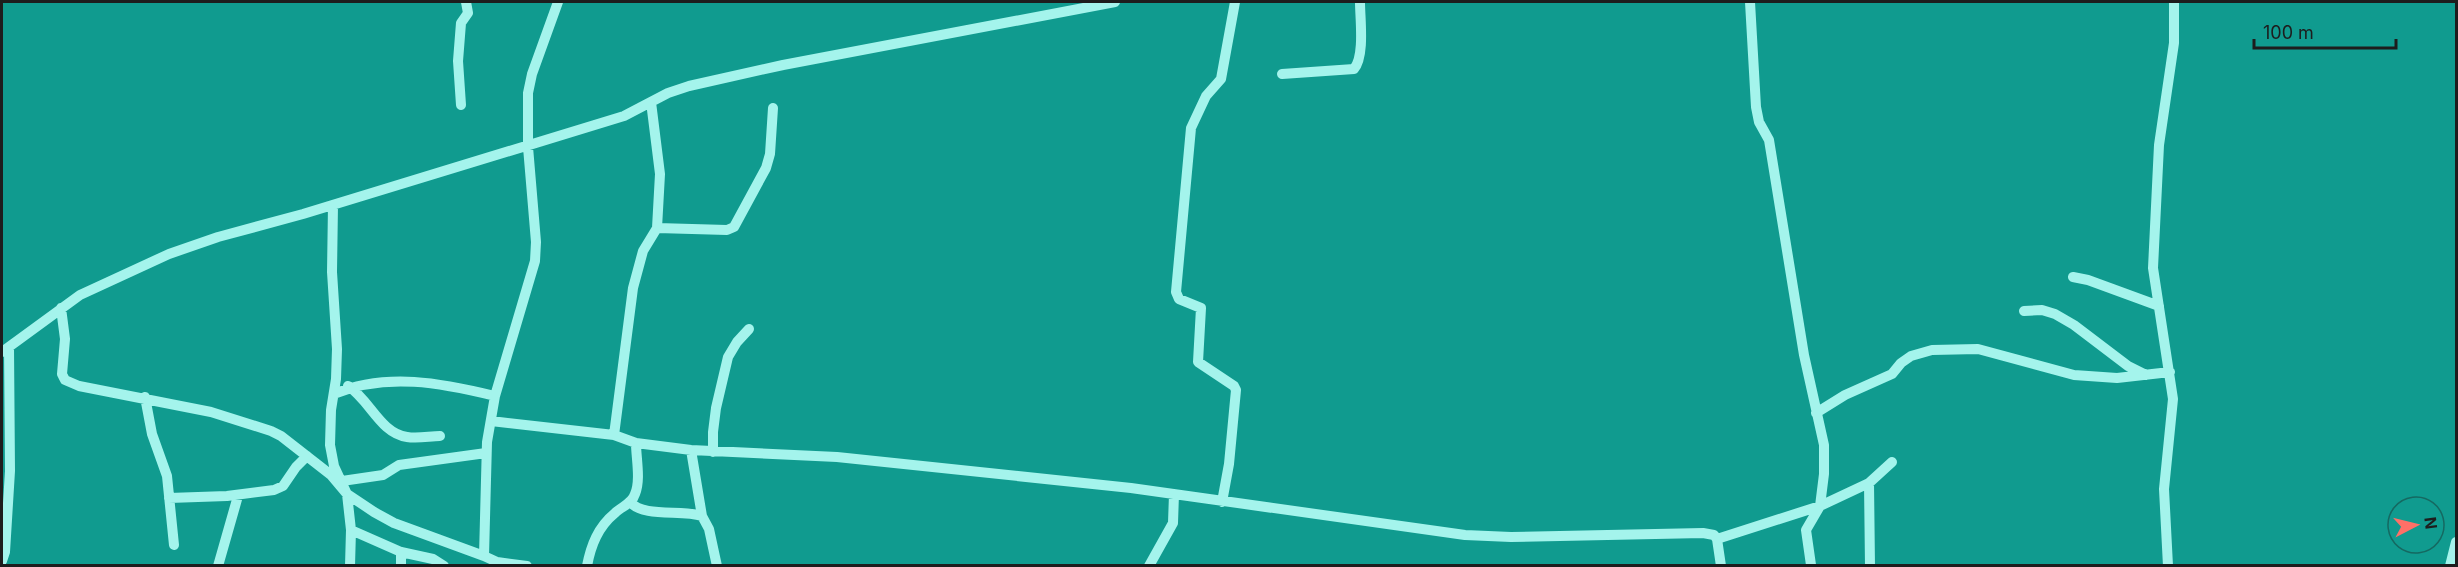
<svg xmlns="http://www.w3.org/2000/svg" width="2458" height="567" font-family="Inter,sans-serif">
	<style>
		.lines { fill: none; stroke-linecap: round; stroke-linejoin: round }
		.minor { stroke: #a4f4ec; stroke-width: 10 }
	</style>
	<rect width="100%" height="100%" fill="#109b8f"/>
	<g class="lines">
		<path class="minor" d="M 1750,2 L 1756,107 L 1759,122 L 1769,140 L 1804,355 L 1824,445 L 1824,474 L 1820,506 L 1806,530 L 1811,565
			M 1282,74 L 1354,69 C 1365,56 1360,19 1360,2
			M 461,105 L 458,61 L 461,23 L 468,13 L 466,2
			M 333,205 L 332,272 L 337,349 L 336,379 L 331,410 L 330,445 L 334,466 L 347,494 L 351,530 L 350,566
			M 657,228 L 727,230 L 734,227 L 766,168 L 770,154 L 773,108
			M 2073,277 L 2088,280 L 2159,306
			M 61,308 L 65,339 L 62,374 L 65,380 L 79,386 L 211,412 L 271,431 L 281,436 L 331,475 L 347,494 L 374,512 L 394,523 L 484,556
			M 2024,311 L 2042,310 L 2055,314 L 2074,325 L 2128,366 L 2146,375
			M 2,352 L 80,295 L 169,254 L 218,237 L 303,214 L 624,116 L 668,93 L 689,86 L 783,65 L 1115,2
			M 348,386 C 370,400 380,433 407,437 C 418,439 430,436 440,436
			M 334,394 C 386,372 442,383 495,396
			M 145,397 L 152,434 L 167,476 L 174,545
			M 1816,413 L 1845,395 L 1892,374 L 1901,363 L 1911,356 L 1932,350 L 1978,349 L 2074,375 L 2117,378 L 2170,372
			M 491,421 L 614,435 L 636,443 L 691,450 L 837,457 L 1131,488 L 1465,535 L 1511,537 L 1703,533 L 1714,535 L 1717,539 L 1721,566
			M 614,435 L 633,288 L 643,251 L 657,228 L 660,174 L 651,102
			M 691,450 L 702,516
			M 713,452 L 713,432 L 716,408 L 728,357 L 737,342 L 749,329
			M 342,481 L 383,475 L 399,465 L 486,453
			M 169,498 L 227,496 L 274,490 L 283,486 L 296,467 L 307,456
			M 630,502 C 644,518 682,509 702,516 L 709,529 L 717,566
			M 1222,502 L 1229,464 L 1236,390 L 1234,386 L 1198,362 L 1201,308 L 1179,299 L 1176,292 L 1191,128 L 1206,96 L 1221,79 L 1235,2
			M 351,530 L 401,552 L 433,559 L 444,566
			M 1717,539 L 1820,506 L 1869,483
			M 2,561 L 5,552 L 10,471 L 9,347
			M 218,566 L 238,496
			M 401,566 L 401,552
			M 527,566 L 497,562 L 484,556 L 487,442 L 495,396 L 535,261 L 536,242 L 528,147 L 528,93 L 532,74 L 558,2
			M 587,566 C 591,545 598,527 615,513 C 622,506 632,504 635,494 C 641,480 636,458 636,443
			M 1149,566 L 1173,523 L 1174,494
			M 1870,566 L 1869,483 L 1892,462
			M 2168,566 L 2164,489 L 2173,399 L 2153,268 L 2159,145 L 2174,43 L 2174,2
			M 2450,566 L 2456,542"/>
	</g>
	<rect width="2458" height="567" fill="none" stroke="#1d1d1d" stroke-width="6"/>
	<g transform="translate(2416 525) rotate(83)"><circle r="28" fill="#109b8f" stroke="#156961" stroke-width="1.5"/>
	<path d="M0-4.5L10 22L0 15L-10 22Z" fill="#ff7067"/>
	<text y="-9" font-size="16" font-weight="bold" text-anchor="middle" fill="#1d1d1d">N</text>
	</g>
	<path d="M2254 39v9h142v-9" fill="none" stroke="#1d1d1d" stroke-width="3"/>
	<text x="2263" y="39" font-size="18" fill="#1d1d1d" stroke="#109b8f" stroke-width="4.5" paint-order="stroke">100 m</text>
</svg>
